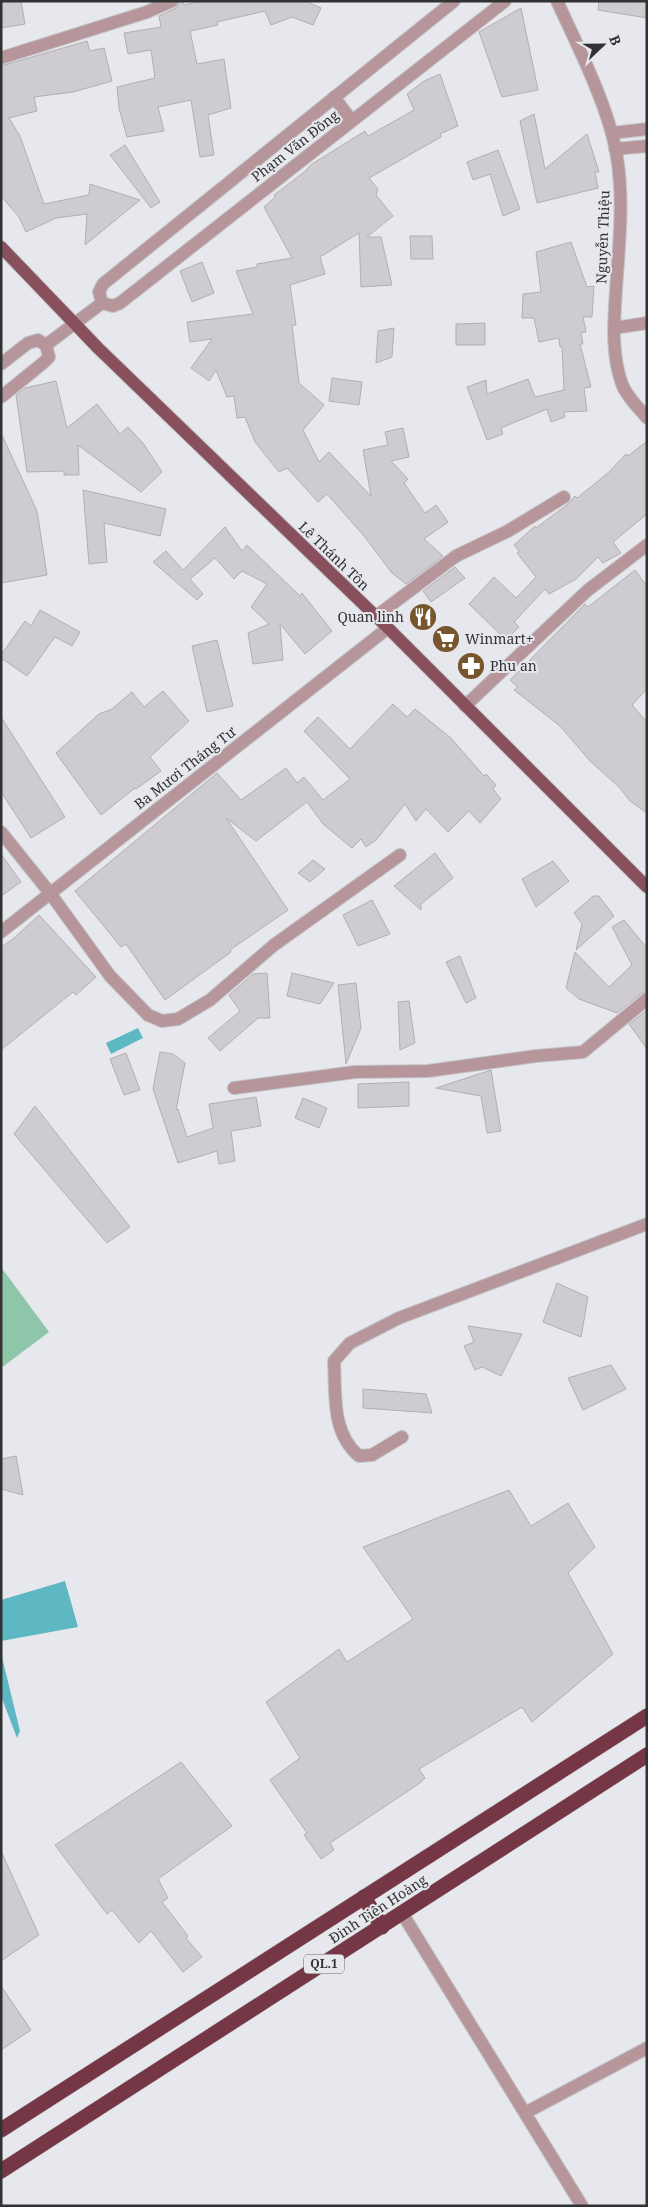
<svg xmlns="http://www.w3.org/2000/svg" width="648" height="2207" font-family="'Noto Serif',serif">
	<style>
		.green { fill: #8fc6aa }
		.water { fill: #5db8c4 }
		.building { fill: #ceccd1; stroke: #b1afb4 }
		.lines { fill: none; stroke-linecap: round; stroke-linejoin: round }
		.minor-casing { stroke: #c3c4c8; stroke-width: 14 }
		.major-casing { stroke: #c3c4c8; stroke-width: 14 }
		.highway-casing { stroke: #c3c4c8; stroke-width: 16 }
		.minor { stroke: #b6969b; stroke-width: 12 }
		.major { stroke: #87505c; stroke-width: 12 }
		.highway { stroke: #753745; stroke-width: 15 }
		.labels { text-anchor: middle; stroke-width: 4; stroke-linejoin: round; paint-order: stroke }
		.shield { fill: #e7e8ed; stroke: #68696b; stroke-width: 1 }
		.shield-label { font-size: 12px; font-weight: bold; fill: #313233 }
		.street-label { font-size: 14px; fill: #313233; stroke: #e7e8ed }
		.poi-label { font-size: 14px; fill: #313233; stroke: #e7e8ed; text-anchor: start }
	</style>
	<rect width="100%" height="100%" fill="#e7e8ed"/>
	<path class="green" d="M 1,1267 L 49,1332 L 1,1368 Z"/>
	<path class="water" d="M 138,1028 L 143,1038 L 111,1054 L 106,1043 Z
		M 65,1581 L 78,1627 L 1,1641 L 1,1600 Z
		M 1,1653 L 20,1731 L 17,1738 L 1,1696 Z"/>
	<path class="building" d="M 1,1 L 21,1 L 25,24 L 1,28 Z
		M 180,1 L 183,1 L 184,5 L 202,1 L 305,1 L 321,8 L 313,25 L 292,17 L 271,25 L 265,11 L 217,22 L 218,25 L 190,31 L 197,64 L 224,59 L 231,108 L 208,115 L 214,155 L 200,157 L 191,100 L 158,107 L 164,131 L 127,137 L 119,108 L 117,87 L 155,78 L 151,50 L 128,54 L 124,33 L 161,27 L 159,16 L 176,8 Z
		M 599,1 L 647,1 L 647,18 L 598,10 Z
		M 521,8 L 538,90 L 502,97 L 479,32 Z
		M 87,41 L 90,51 L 104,48 L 112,81 L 73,92 L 34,97 L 37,111 L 9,118 L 20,136 L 44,204 L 89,195 L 90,184 L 140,200 L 85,245 L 87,214 L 56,218 L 26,232 L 19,217 L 1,196 L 1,66 Z
		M 440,74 L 458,126 L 440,134 L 441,137 L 369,178 L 378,189 L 376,195 L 393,216 L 367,237 L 381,237 L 392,285 L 361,287 L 359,233 L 320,257 L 325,274 L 290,285 L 296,325 L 292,325 L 299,383 L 324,405 L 303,430 L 319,462 L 329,452 L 371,496 L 363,450 L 388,445 L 385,432 L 403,428 L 409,457 L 391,461 L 408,479 L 404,483 L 425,513 L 436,505 L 448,522 L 424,539 L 443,556 L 406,584 L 392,573 L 364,536 L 327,494 L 318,502 L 287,468 L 279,472 L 255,442 L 245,417 L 237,418 L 234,396 L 227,397 L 216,370 L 209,381 L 191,368 L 212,339 L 190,342 L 187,322 L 253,314 L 236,271 L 257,267 L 257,264 L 292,258 L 264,207 L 275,197 L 274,195 L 303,173 L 312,164 L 365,131 L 368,136 L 414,110 L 407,94 L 424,81 Z
		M 534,114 L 545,169 L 587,134 L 599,172 L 595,172 L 598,188 L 537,203 L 520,121 Z
		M 125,145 L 160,202 L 151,208 L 110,155 Z
		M 498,150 L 520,209 L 503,216 L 490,174 L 473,180 L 467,162 Z
		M 410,236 L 432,236 L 433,259 L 411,259 Z
		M 571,242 L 587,287 L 594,286 L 592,317 L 583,317 L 586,332 L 581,333 L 583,344 L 580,344 L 591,387 L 584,388 L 587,411 L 564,412 L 565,417 L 551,422 L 547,409 L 501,428 L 503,434 L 487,440 L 467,387 L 486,380 L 487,394 L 528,379 L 535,397 L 564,390 L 562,347 L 560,347 L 559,338 L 539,342 L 534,318 L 522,318 L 523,294 L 541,292 L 536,252 Z
		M 202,262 L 214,293 L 192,302 L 180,271 Z
		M 485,323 L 485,345 L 456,345 L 456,324 Z
		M 394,328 L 392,357 L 376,363 L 378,331 Z
		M 332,378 L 362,382 L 359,405 L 329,401 Z
		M 56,381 L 67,428 L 97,404 L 120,434 L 128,427 L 143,443 L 162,472 L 141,492 L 78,445 L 79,475 L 64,475 L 64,471 L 27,472 L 16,395 L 25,388 Z
		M 1,433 L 37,511 L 47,575 L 1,583 Z
		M 647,441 L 647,514 L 613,542 L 621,553 L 603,563 L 598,557 L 576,579 L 549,594 L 545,589 L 514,622 L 519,627 L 506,640 L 469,604 L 494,577 L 516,598 L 536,577 L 517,553 L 519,551 L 514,545 L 535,526 L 536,528 L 568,504 L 575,496 L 577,498 L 608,473 L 626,454 L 628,456 Z
		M 83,490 L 166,509 L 160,536 L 104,523 L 107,562 L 89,564 Z
		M 225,527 L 242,551 L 247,545 L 300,596 L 302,593 L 332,631 L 305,654 L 280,624 L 283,660 L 253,664 L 248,633 L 269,624 L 251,607 L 267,584 L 242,571 L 234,579 L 215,558 L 190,579 L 203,594 L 197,600 L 153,562 L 166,551 L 183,570 Z
		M 455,567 L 465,578 L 431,602 L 423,591 Z
		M 635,570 L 647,586 L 647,689 L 632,705 L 647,722 L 647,813 L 630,801 L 620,788 L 590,761 L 560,726 L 514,690 L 518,687 L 510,680 L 585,604 L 588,607 Z
		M 40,610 L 80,632 L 72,646 L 55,637 L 27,676 L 1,658 L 1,655 L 25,621 L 31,626 Z
		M 217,640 L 233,706 L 207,712 L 192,646 Z
		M 163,691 L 189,721 L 150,757 L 161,771 L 136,789 L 135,788 L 101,815 L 56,753 L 99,714 L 112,709 L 132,692 L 144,707 Z
		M 393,704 L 407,717 L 415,709 L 451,738 L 484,776 L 486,774 L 496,785 L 493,789 L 501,799 L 480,823 L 469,811 L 448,832 L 426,809 L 416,821 L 405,804 L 376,840 L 366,847 L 361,839 L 352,848 L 323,824 L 307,802 L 256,841 L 226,818 L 288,910 L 230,950 L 231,952 L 165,1000 L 126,944 L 121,947 L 75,891 L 217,773 L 241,800 L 286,768 L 297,783 L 304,777 L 323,800 L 350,779 L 304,731 L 318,717 L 350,749 Z
		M 1,717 L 65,817 L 31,838 L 1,792 Z
		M 435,853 L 453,878 L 421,904 L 421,910 L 394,886 Z
		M 1,854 L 21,882 L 1,896 Z
		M 313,860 L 325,869 L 310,882 L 298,873 Z
		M 553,861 L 569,881 L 536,907 L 522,879 Z
		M 593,896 L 599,896 L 614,916 L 576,950 L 582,924 L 574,913 Z
		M 372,900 L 390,934 L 358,946 L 343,915 Z
		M 39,915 L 96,977 L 76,995 L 73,992 L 1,1050 L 1,947 L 13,939 Z
		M 624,920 L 647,948 L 647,991 L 642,993 L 617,1013 L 579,999 L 566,988 L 575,952 L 609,987 L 632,965 L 612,927 Z
		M 460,956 L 476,998 L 466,1003 L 446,962 Z
		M 267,973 L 270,1018 L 258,1018 L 220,1051 L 208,1038 L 240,1011 L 229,995 L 253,974 Z
		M 292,973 L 334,983 L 320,1004 L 287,996 Z
		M 356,983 L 361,1028 L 346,1064 L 338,985 Z
		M 409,1001 L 415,1043 L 400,1050 L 398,1002 Z
		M 647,1010 L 647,1049 L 629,1024 Z
		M 160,1052 L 173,1054 L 185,1063 L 176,1110 L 178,1109 L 187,1137 L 213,1128 L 209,1104 L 256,1097 L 261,1126 L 231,1131 L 235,1161 L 219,1164 L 217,1151 L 178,1163 L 153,1089 Z
		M 126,1053 L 140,1090 L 124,1095 L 110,1059 Z
		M 491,1070 L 501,1131 L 487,1133 L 481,1096 L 436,1088 Z
		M 409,1082 L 409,1106 L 358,1108 L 358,1084 Z
		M 303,1098 L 327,1108 L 319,1128 L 295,1118 Z
		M 35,1106 L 130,1227 L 107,1243 L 14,1134 Z
		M 557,1283 L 588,1297 L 581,1337 L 543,1322 Z
		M 468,1326 L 522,1334 L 501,1376 L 482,1367 L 475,1370 L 464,1346 L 474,1342 Z
		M 611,1365 L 626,1389 L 583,1410 L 568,1378 Z
		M 363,1389 L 426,1394 L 432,1413 L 363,1408 Z
		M 16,1456 L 23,1495 L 1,1489 L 1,1459 Z
		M 509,1490 L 531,1526 L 568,1503 L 595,1547 L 568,1573 L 613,1654 L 532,1722 L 522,1707 L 419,1769 L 425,1778 L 420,1783 L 330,1843 L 334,1850 L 321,1859 L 304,1835 L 307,1833 L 270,1780 L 300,1758 L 266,1702 L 339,1649 L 347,1662 L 413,1619 L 363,1547 Z
		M 181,1762 L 232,1826 L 158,1879 L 168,1898 L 162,1902 L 188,1936 L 186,1938 L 202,1957 L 183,1972 L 151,1931 L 139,1943 L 112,1910 L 107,1914 L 55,1845 Z
		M 1,1851 L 39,1935 L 1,1961 Z
		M 1,1986 L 31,2030 L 1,2050 Z"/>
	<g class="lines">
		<defs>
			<path id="minor" d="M 454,1 L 103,284 L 99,292 L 102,303 L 113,306 L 120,303 L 505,1
				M 557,1 C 578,47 609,107 617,157 C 624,201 619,245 616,290 C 614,320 611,354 622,384 C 626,396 639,408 647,418
				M 1,58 L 147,12 L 172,1
				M 334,97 L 352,121
				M 612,133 L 647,129
				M 615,149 L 647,146
				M 614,328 L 647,323
				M 46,345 L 102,303
				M 1,364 L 28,343 L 38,340 L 46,345 L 49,357 L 43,363 L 1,397
				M 375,617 L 456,556 L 508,531 L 564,497
				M 465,706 L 588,590 L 647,545
				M 1,832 L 50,893 L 110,976 L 148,1015 L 162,1021 L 178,1019 L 210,1000 L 274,945 L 400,855
				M 1,932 L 388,628
				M 234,1088 L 355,1072 L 428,1071 L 536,1056 L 583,1052 L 647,999
				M 402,1437 L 372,1455 L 359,1456 C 331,1432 336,1395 334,1361 L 350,1343 L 399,1318 L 647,1224
				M 402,1913 L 582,2206
				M 525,2113 L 647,2048"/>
			<path id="major" d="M 1,247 L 98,348 L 388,628 L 647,887"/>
			<path id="highway" d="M 364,1897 L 382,1927
				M 1,2130 L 647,1716
				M 1,2171 L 647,1755"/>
		</defs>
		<use href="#minor" class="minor-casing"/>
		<use href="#major" class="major-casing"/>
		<use href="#highway" class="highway-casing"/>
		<use href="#minor" class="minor"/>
		<use href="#major" class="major"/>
		<use href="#highway" class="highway"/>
	</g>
	<defs>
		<symbol id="restaurant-disc" viewBox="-11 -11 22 22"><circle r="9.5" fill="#77562d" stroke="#e7e8ed"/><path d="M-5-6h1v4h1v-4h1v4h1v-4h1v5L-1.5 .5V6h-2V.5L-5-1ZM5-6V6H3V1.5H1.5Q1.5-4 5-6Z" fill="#fff"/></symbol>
		<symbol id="supermarket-disc" viewBox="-11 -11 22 22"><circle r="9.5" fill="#77562d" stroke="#e7e8ed"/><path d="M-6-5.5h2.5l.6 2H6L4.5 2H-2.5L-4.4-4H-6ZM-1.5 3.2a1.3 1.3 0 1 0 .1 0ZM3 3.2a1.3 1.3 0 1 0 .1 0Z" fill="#fff"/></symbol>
		<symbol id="pharmacy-disc" viewBox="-11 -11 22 22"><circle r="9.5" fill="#77562d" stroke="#e7e8ed"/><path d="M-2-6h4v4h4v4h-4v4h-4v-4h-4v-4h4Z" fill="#fff"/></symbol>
	</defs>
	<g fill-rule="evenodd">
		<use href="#restaurant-disc" x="407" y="601" width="32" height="32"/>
		<use href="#supermarket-disc" x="430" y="623" width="32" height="32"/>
		<use href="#pharmacy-disc" x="455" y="650" width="32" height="32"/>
	</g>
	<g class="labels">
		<rect class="shield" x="304" y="1954.5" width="40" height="19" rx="4"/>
		<g class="shield-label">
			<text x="324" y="1968">QL.1</text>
		</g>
		<g class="street-label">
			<text transform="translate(295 146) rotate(-38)" y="5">Phạm Văn Đồng</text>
			<text transform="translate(603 237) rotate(-88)" y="5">Nguyễn Thiệu</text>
			<text transform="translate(334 556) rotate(44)" y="5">Lê Thánh Tôn</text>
			<text transform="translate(185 768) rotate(-38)" y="5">Ba Mươi Tháng Tư</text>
			<text transform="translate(378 1909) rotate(-33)" y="5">Đinh Tiên Hoàng</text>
		</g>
		<g class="poi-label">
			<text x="404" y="622" text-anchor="end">Quan linh</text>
			<text x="465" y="644">Winmart+</text>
			<text x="490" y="671">Phu an</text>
		</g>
	</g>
	<rect width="648" height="2207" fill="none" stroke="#313233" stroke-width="5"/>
	<g transform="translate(603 45) rotate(68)" stroke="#e7e8ed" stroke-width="4" paint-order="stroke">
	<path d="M0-4L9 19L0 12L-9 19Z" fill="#313233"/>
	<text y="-8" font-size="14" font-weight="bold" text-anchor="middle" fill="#313233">B</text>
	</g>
</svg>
